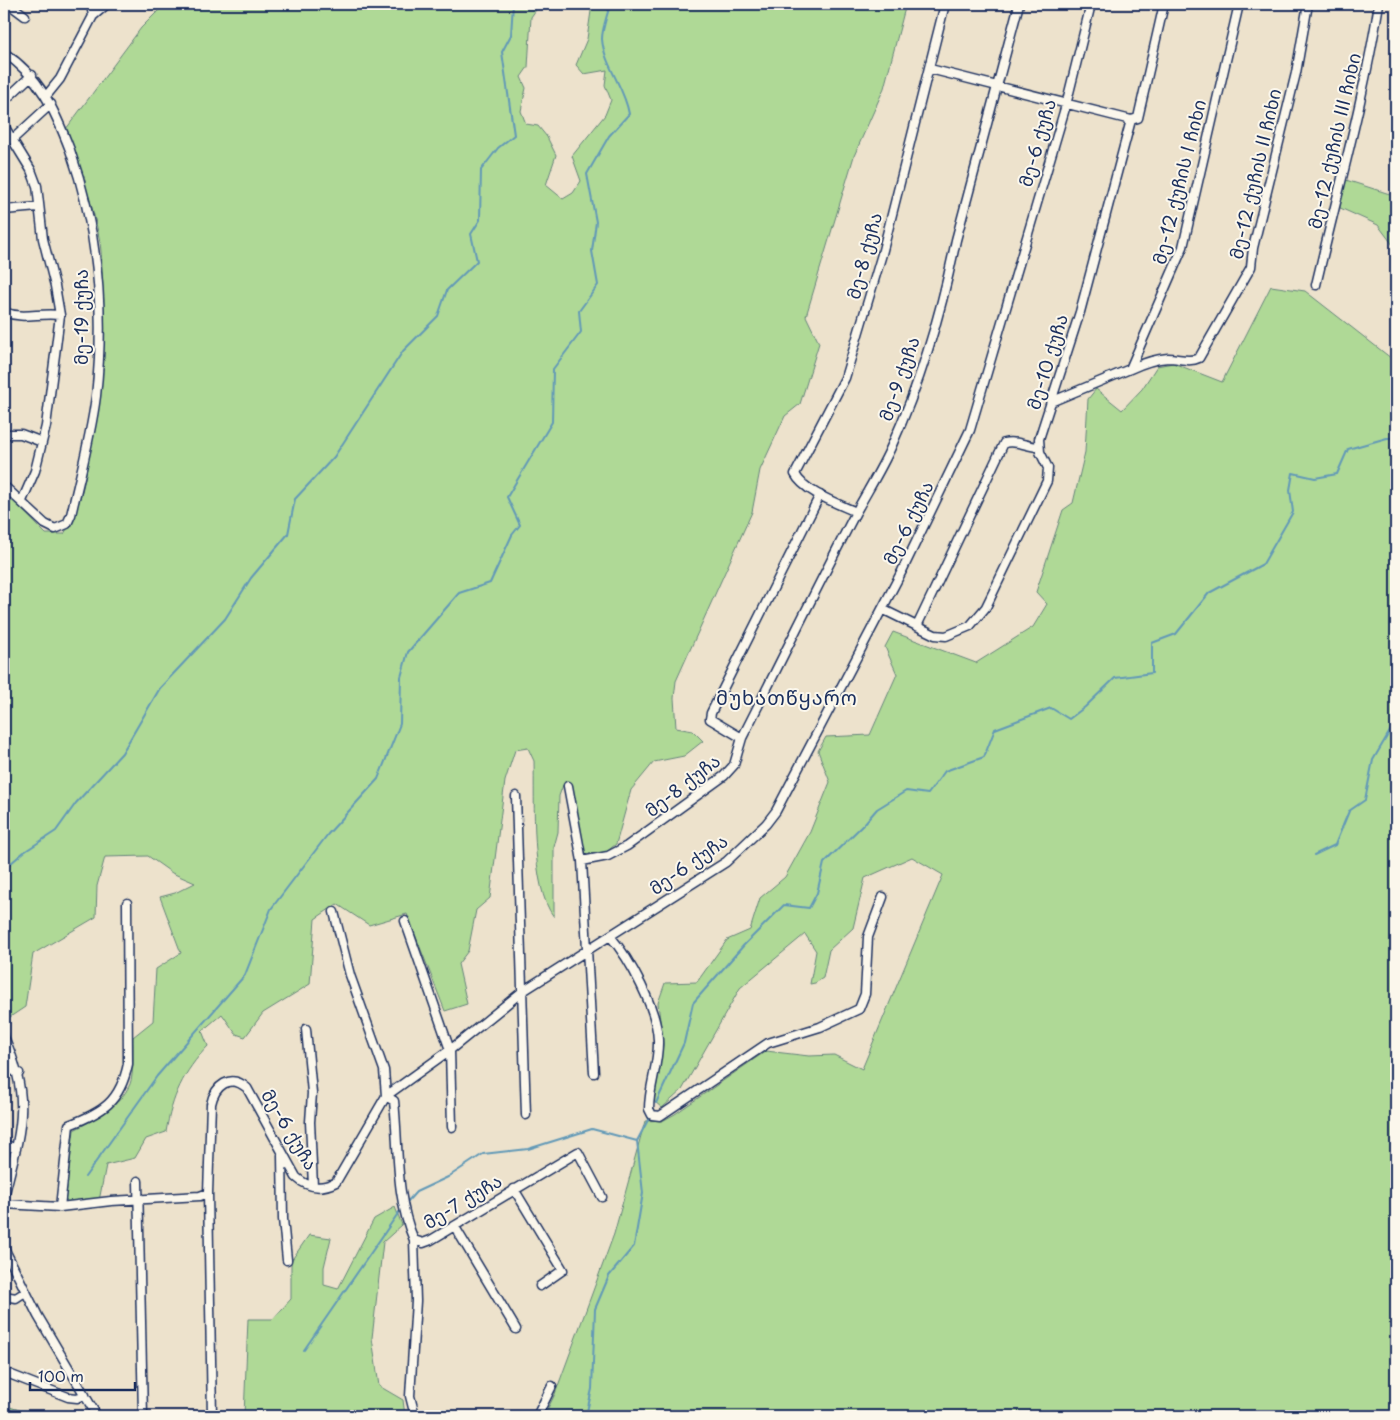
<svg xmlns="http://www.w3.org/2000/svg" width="1400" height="1420" font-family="'Playpen Sans','Noto Sans Georgian',sans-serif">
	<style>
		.green { fill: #afd996; stroke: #65847a }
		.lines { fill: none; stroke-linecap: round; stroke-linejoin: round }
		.stream { stroke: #6299b7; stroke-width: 2 }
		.minor-casing { stroke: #1b2f5e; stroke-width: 11 }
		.minor { stroke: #fbf7ec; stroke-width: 8 }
		.labels { text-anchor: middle; stroke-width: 4; stroke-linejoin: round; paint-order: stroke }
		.street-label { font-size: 18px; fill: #1b2f5e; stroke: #fbf7ec }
		.quarter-label { font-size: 20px; letter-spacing: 1px; fill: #1b2f5e; stroke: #fbf7ec }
	</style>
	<rect width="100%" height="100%" fill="#ede2cc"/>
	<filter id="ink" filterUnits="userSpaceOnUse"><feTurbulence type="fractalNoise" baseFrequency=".02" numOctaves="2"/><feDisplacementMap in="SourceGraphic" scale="10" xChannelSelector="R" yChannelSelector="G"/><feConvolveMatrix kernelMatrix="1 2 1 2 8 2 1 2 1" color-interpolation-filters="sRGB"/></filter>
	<g filter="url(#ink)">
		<path class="green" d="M 165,4 L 540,4 L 531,17 L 528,67 L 521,77 L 526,88 L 521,111 L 526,124 L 538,126 L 547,137 L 556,155 L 546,185 L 563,199 L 573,193 L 581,181 L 572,156 L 605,115 L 611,100 L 605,85 L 607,70 L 584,74 L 576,65 L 587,39 L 592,4 L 906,4 L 884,88 L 854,156 L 806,316 L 819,343 L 800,404 L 785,416 L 760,470 L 752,512 L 676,681 L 674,698 L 676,728 L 693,731 L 703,741 L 684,756 L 654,762 L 631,790 L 616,844 L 605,853 L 586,854 L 581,841 L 573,789 L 563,785 L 559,796 L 558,832 L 554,847 L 554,917 C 530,887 535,800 534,761 L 528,748 L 515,750 L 505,781 L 490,898 L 476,910 L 468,951 L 458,964 L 467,1004 L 445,1011 L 407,914 L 369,925 L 337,904 L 315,919 L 310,984 L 263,1013 L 245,1037 L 236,1034 L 222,1014 L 202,1031 L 208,1046 C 183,1072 172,1097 166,1132 L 146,1139 L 135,1158 L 106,1165 L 99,1201 L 65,1203 L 74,1130 C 95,1119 120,1107 130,1084 C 134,1074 133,1048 133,1037 L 153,1021 L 156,969 L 181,953 L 160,897 L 175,893 L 195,883 L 172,873 L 148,856 L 105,857 L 97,886 L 96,917 L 33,954 L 25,1007 L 4,1021 L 4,491 L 46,534 L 64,534 C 95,488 93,399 97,344 C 99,311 105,275 100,242 C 93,203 78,166 66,129 L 141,28 Z
			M 1346,180 L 1396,196 L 1396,249 L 1378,225 L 1338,207 Z
			M 1271,286 L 1305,291 L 1396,362 L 1396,1416 L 544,1416 L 555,1394 L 614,1234 L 645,1121 L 664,1120 L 675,1114 L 766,1051 L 809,1056 L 834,1055 L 862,1069 L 943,875 L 912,857 L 865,878 L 853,928 L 829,950 L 823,978 L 815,983 L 810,984 L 816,951 L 805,934 L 740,988 L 682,1090 L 662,1108 L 654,1101 L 663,1045 L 658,1003 L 665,983 L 697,982 L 727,940 L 750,930 L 760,898 L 785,877 L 810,832 L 830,782 L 818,751 L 826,737 L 870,735 L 897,674 L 885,647 L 893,632 L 976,663 L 1033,627 L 1047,604 L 1036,592 L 1063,510 L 1073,503 L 1085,452 L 1088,399 L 1096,389 L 1122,410 L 1142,389 L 1157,366 L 1173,363 L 1222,382 Z
			M 395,1207 L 402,1225 L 383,1242 L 372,1338 L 379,1386 L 403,1400 L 405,1416 L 244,1416 L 248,1319 L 273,1319 L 291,1299 L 291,1261 L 309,1235 L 331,1238 L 324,1267 L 324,1285 L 338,1289 L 374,1219 Z
			M 4,1405 L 37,1416 L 4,1416 Z"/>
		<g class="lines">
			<path class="stream" d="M 1314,855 L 1335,845 L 1349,811 L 1365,800 L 1373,760 L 1396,721
				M 4,869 L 24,852 L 56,831 L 76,803 L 122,753 L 160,688 L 225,619 L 251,578 L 288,534 L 295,499 L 334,457 L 403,351 L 438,316 L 447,290 L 477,261 L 471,234 L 480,220 L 481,170 L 498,148 L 514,135 L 502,52 L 511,35 L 513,4
				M 656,1103 L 684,1043 L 693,1003 L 744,945 L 784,905 L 809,908 L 817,893 L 824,863 L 864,824 L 877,809 L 906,791 L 928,794 L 945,771 L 984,757 L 995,729 L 1051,708 L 1069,719 L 1085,707 L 1115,678 L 1152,673 L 1152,643 L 1176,634 L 1209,593 L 1263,564 L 1293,512 L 1290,490 L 1293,473 L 1315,478 L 1337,474 L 1348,449 L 1387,438 L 1396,438
				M 85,1177 L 157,1076 L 245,975 L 271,909 L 328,834 L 378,779 L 400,724 L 401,677 L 408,652 L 459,593 L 490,583 L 512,535 L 520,525 L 507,497 L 552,422 L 553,369 L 581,332 L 579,311 L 598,285 L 592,251 L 596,222 L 587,174 L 609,136 L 629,114 C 625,88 604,65 602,39 C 602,28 608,14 610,4
				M 407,1202 L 416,1192 L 448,1177 L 483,1154 L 528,1149 L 592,1129 L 637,1141
				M 304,1350 L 399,1212
				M 586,1416 L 592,1389 L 595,1309 L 609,1276 L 634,1246 L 643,1193 L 637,1141 L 649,1118"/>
			<defs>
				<path id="minor" d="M 9,4 L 25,16
					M 93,16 L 107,4
					M 4,53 C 40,76 55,111 70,150 C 98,229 105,313 96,396 C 91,436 80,476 71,515 L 67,524 L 55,529 L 45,524 L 4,486
					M 930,69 L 1131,120
					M 47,95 L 60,79 L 93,16 L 91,4
					M 4,101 L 32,75
					M 4,126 L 31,170 L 37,186 L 43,239 L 55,286 L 60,315 L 46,426 L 35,471 L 22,501
					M 13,139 L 51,104
					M 4,210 L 38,207
					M 1316,285 C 1338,191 1364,98 1379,4
					M 4,312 C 24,320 39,312 60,315
					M 1130,369 C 1143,363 1154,359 1168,358 C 1179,358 1189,363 1199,358 L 1251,267 L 1253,248 L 1296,73 L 1308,4
					M 1053,401 L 1130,369 L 1183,247 L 1239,4
					M 4,434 L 21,434 L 42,442
					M 856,512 C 839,504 804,492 795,474 L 845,378 L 882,254 L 945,4
					M 882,609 L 935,635 L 946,636 L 970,626 L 986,607 L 1047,481 L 1048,468 L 1040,452 L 1039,439 L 1080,312 L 1131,120 L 1138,118 L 1164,4
					M 917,626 L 1004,443 C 1016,440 1026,446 1038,447
					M 742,738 L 710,719 L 711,713 L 820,495
					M 568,786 L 582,861 L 594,1073
					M 516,796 L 526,1115
					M 582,861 L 608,856 L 627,846 L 724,776 L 734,765 L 742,738 C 780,663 817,587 856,512 C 868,490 882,468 892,445 C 921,381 942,309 956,240 L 1019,4
					M 334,912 L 350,975 L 384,1070 L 386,1096
					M 405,921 L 450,1050 L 452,1127
					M 610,936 C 630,959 657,1009 658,1040 C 659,1063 649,1086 649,1109 L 652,1115 L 660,1116 L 768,1043 L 820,1027 L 859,1009 L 865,994 L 868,937 L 883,897
					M 306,1029 L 312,1093 L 310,1122 L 313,1186
					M 4,1037 C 33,1101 20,1132 4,1197
					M 4,1067 L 19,1073
					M 386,1096 L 394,1101 C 399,1148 395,1196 414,1240 L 423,1243 L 431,1240 L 578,1152 L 602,1197
					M 4,1144 L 16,1149
					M 282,1155 L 283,1219 L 287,1260
					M 138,1181 L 143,1416
					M 514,1189 L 563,1270 L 540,1286
					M 4,1204 L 60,1207 L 111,1201 L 200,1196 L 208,1193
					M 60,1207 L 69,1125 C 103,1112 120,1102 128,1064 L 127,903
					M 455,1227 L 516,1329
					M 414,1240 L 416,1301 L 410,1396 L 415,1416
					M 4,1248 L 38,1316 L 97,1416
					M 4,1296 L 16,1298 L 25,1292
					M 4,1372 L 68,1397 L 77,1398 L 85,1395
					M 212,1416 L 208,1193 L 211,1104 C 215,1086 230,1073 247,1088 L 296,1177 C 309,1189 322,1189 336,1182 L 386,1096 L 450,1050 L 523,991 L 726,862 L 766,824 L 776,811 L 902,571 L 970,430 L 1066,105 L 1091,4
					M 537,1416 L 552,1386"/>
			</defs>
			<use href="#minor" class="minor-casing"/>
			<use href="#minor" class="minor"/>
		</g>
	</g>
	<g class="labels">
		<g class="street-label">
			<text transform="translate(1335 141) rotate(-77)" y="6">მე-12 ქუჩის III ჩიხი</text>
			<text transform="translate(1038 143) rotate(-74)" y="6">მე-6 ქუჩა</text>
			<text transform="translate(1256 174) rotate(-77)" y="6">მე-12 ქუჩის II ჩიხი</text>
			<text transform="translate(1180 182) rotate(-76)" y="6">მე-12 ქუჩის I ჩიხი</text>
			<text transform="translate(865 256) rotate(-75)" y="6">მე-8 ქუჩა</text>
			<text transform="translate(82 317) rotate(-90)" y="6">მე-19 ქუჩა</text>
			<text transform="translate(1048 362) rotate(-73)" y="6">მე-10 ქუჩა</text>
			<text transform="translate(900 379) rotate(-71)" y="6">მე-9 ქუჩა</text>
			<text transform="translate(909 523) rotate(-64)" y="6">მე-6 ქუჩა</text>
			<text transform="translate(683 786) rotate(-38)" y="6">მე-8 ქუჩა</text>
			<text transform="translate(689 865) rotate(-35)" y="6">მე-6 ქუჩა</text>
			<text transform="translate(289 1130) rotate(59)" y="6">მე-6 ქუჩა</text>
			<text transform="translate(463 1202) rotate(-31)" y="6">მე-7 ქუჩა</text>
		</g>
		<g class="quarter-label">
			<text x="787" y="705">მუხათწყარო</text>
		</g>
	</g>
	<rect width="1400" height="1420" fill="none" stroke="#fbf7ec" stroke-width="20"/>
	<rect x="10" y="10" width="1380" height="1400" fill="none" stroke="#1b2f5e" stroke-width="2" filter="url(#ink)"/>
	<path d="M30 1382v8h105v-8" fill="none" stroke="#1b2f5e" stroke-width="2.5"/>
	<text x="38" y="1382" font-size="15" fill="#1b2f5e" stroke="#fbf7ec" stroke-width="4" paint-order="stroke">100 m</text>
</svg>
